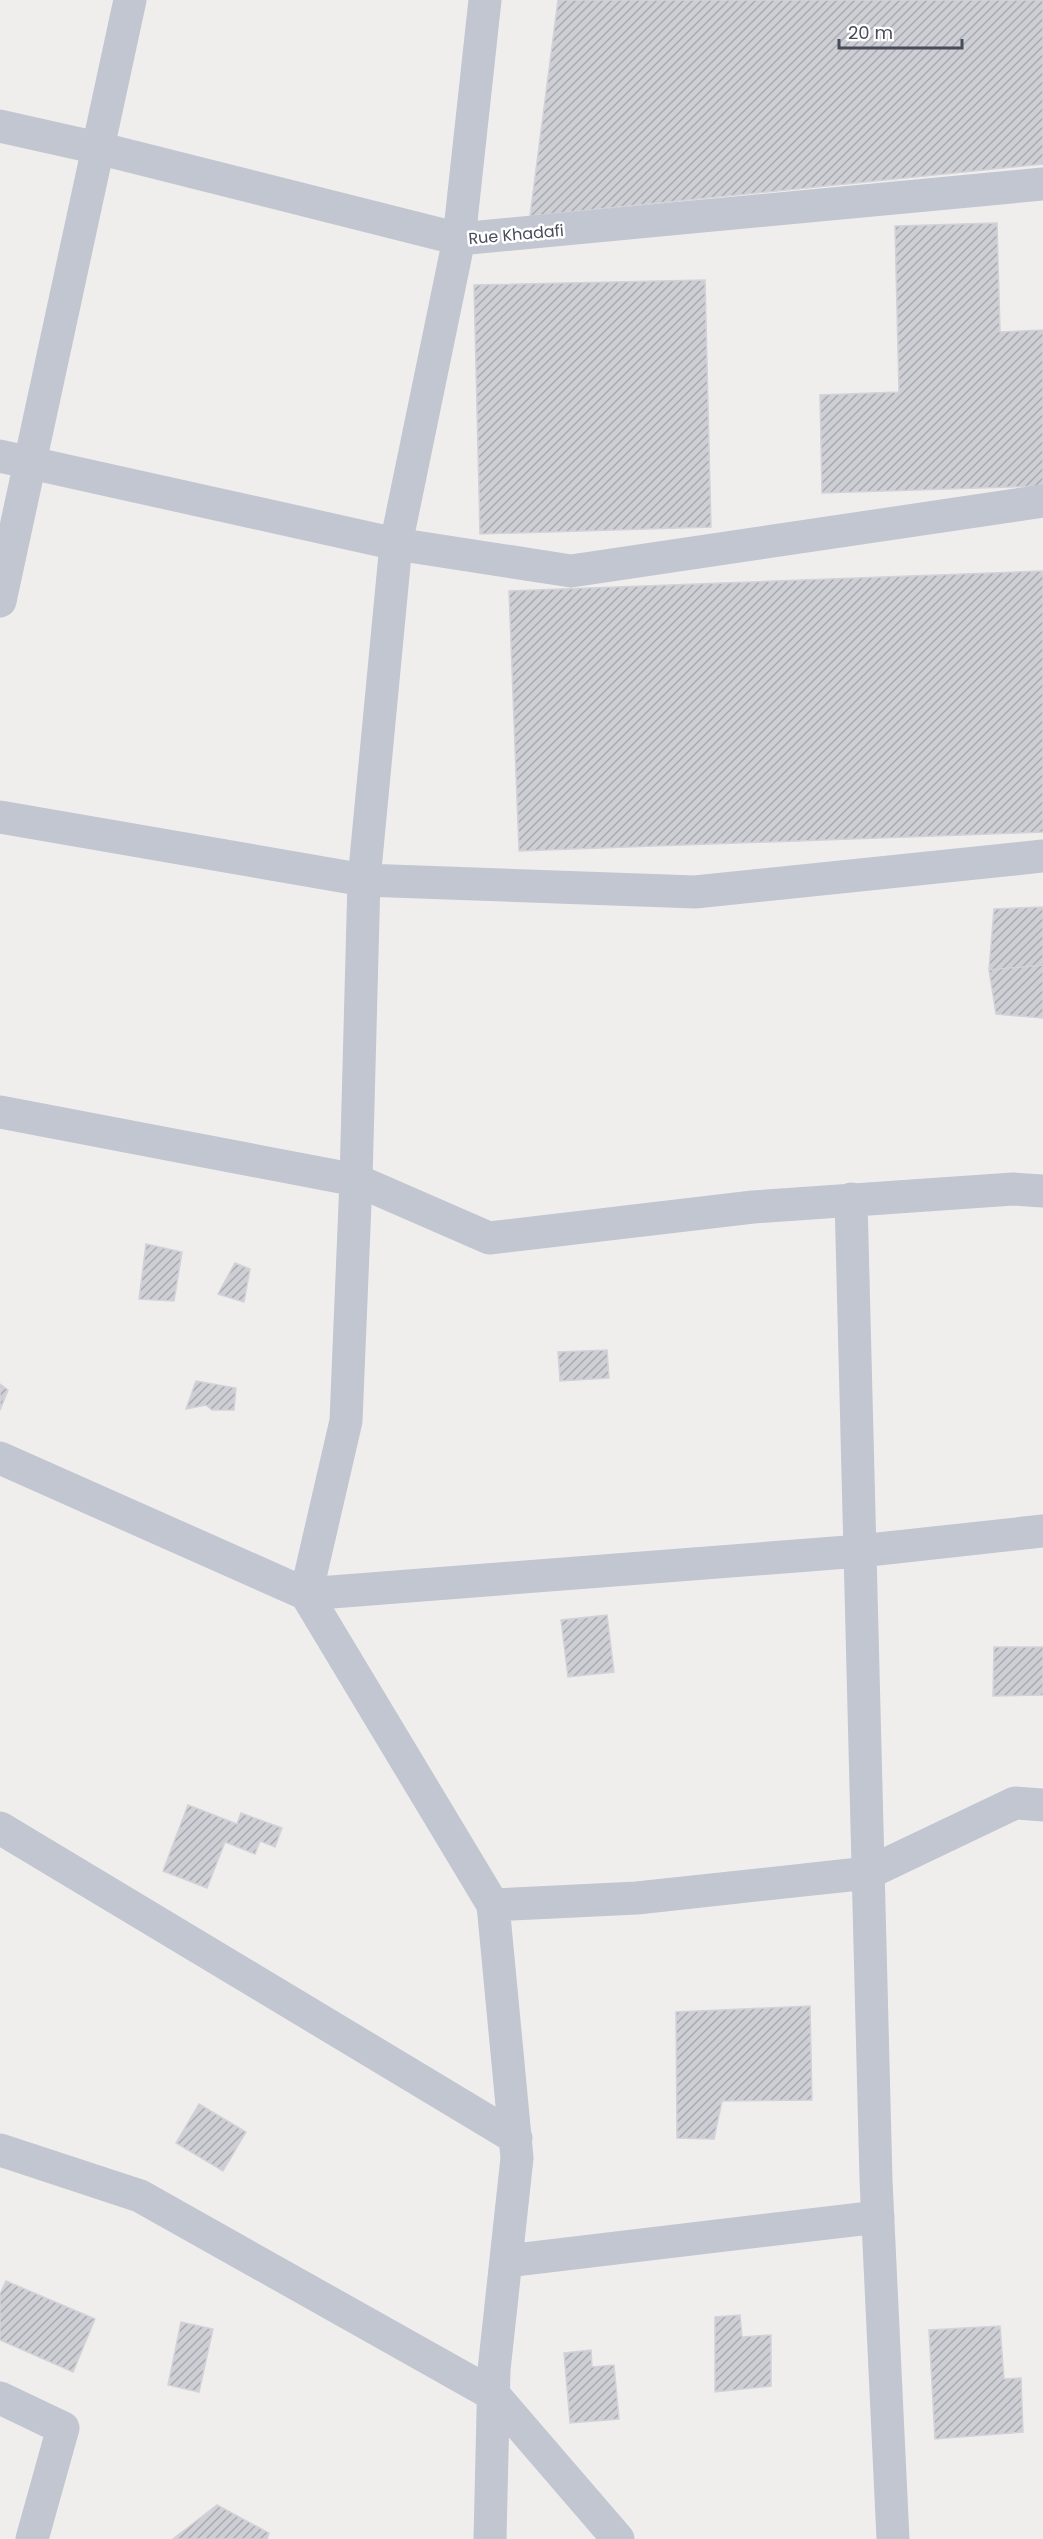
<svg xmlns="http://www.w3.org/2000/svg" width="1043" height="2539" font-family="Poppins,sans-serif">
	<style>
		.building { fill: url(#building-hatch); stroke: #d2d2d8; stroke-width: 1.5 }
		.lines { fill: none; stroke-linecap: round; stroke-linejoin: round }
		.minor { stroke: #c2c6d1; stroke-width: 33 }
		.labels { text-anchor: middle; stroke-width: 5; stroke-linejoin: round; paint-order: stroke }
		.street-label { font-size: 16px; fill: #474c59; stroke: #fff }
	</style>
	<defs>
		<pattern id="building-hatch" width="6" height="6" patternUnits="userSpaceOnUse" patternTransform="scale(1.5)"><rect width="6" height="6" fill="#ceced5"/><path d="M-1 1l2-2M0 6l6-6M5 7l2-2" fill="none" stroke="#a9a9b0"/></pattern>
	</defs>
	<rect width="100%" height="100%" fill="#f0eeed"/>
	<path class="building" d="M 558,0 L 1043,0 L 1043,164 L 530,216 Z
		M 997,223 L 1000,332 L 1043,330 L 1043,486 L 822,493 L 820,395 L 899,392 L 895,226 Z
		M 705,280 L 711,527 L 480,534 L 474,285 Z
		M 1043,571 L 1043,832 L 519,851 L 509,591 Z
		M 1043,907 L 1043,965 L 989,970 L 994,909 Z
		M 1043,965 L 1043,1018 L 996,1014 L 989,970 Z
		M 146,1244 L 182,1252 L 174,1301 L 139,1299 Z
		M 235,1263 L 250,1269 L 244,1302 L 218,1294 Z
		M 607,1350 L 609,1378 L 560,1381 L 558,1352 Z
		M 196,1381 L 236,1388 L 234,1410 L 212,1410 L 206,1405 L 186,1409 Z
		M 0,1384 L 8,1390 L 0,1410 Z
		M 607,1615 L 614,1672 L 568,1677 L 561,1620 Z
		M 994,1647 L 1043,1647 L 1043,1695 L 993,1696 Z
		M 188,1805 L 237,1824 L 241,1813 L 282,1828 L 275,1847 L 260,1841 L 255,1854 L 225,1842 L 207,1888 L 163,1871 Z
		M 810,2006 L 812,2100 L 722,2101 L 714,2139 L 677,2138 L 676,2012 Z
		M 199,2104 L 246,2132 L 223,2171 L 176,2143 Z
		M 6,2281 L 95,2319 L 73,2372 L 0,2340 L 0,2294 Z
		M 740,2315 L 742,2337 L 771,2335 L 771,2386 L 715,2392 L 715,2317 Z
		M 181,2322 L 213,2329 L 199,2392 L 168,2385 Z
		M 1000,2326 L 1004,2379 L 1021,2378 L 1023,2432 L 935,2439 L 929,2330 Z
		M 591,2350 L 592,2367 L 614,2365 L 619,2419 L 570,2423 L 564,2353 Z
		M 217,2505 L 269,2533 L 267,2539 L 173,2539 Z"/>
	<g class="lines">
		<path class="minor" d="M 485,0 L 459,239 L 396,544 L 364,880 L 356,1180 L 346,1421 L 306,1594 L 493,1905 L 517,2158 L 494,2370 L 490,2539
			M 0,126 L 98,148 L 459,239 L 1043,184
			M 0,456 L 396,544 L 571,571 L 1043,501
			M 0,601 L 130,0
			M 0,817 L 364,880 L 695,892 L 1043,856
			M 0,1112 L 356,1180 L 489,1238 L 753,1207 L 1013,1189 L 1043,1191
			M 851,1199 L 876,2180 L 893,2539
			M 0,1458 L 306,1594 L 860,1551 L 1043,1531
			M 0,1828 L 516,2138
			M 493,1905 L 637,1898 L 868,1873 L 1015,1803 L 1043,1805
			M 0,2150 L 140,2196 L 494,2395 L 618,2539
			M 506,2261 L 878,2217
			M 0,2398 L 63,2428 L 32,2539"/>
	</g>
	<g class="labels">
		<g class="street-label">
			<text transform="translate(516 234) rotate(-5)" y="6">Rue Khadafi</text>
		</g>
	</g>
	<path d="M839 39v9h123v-9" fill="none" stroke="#474c59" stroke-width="3"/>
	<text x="848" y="39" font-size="18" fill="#474c59" stroke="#ffffff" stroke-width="4.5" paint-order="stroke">20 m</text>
</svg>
